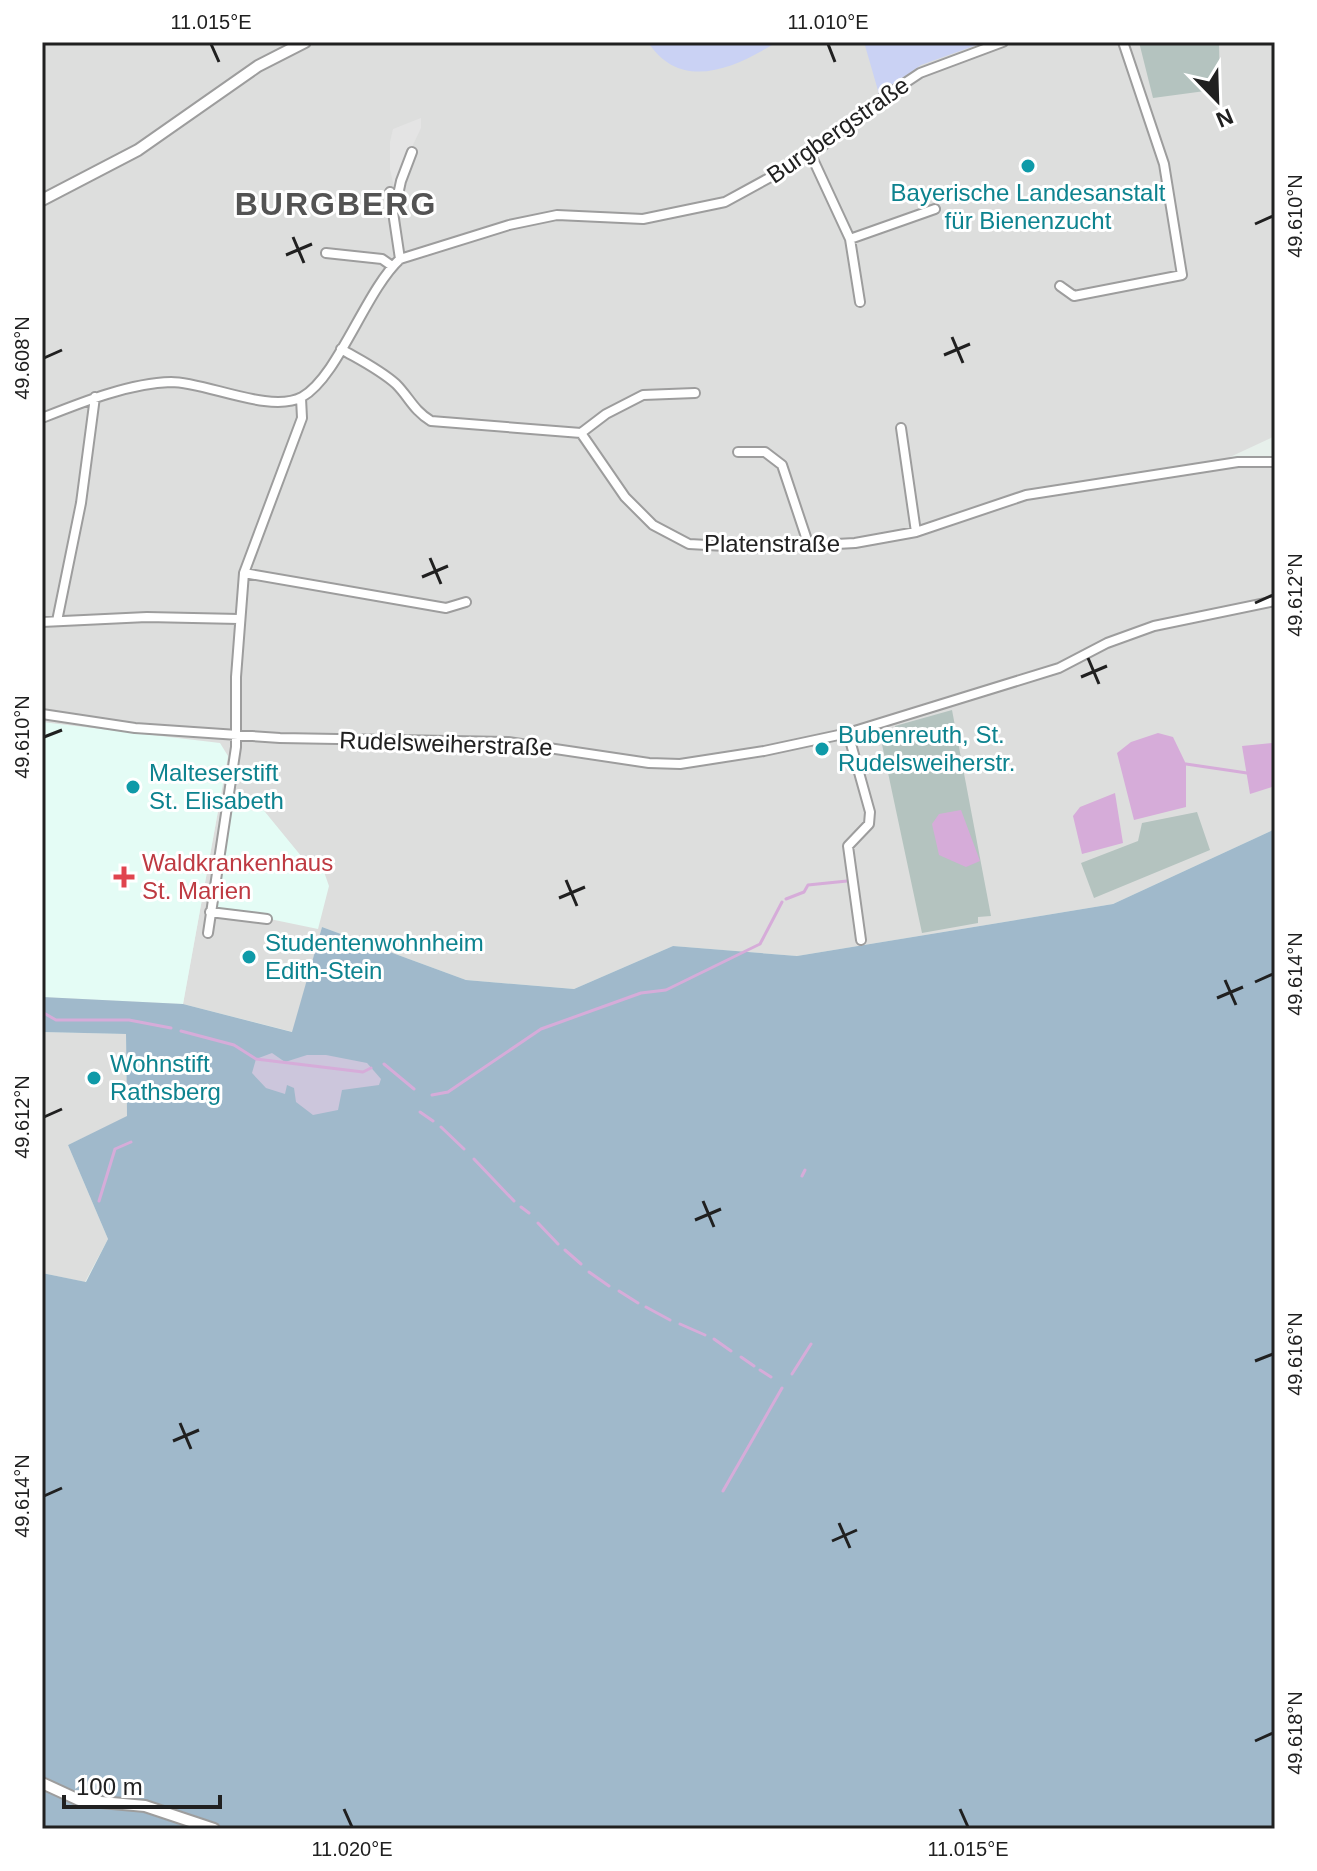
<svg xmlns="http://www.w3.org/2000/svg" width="1317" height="1871" font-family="Arial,sans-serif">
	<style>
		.residential { fill: #dddedd; fill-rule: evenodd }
		.education { fill: #e4fcf5 }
		.construction { fill: #b4c3bf }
		.forest { fill: #a0b9cb }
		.wetland { fill: #ccc6dc }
		.park { fill: #cad2f4 }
		.parking { fill: #e4e4e4 }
		.water { fill: #d6acd9 }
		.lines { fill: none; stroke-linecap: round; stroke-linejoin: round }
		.stream { stroke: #d6acd9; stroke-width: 3 }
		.minor-casing { stroke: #9d9d9d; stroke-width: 12 }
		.tertiary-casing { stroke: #9d9d9d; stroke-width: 14 }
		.minor { stroke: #fff; stroke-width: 8 }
		.tertiary { stroke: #fff; stroke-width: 10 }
		.ticks { fill: none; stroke: #202020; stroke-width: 3 }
		.culture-dot { fill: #0f9aa8; stroke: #fff; stroke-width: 3 }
		.health-dot { fill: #e0444e; stroke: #fff; stroke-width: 3 }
		.labels { text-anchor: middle; stroke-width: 6; stroke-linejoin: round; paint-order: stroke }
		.street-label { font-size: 24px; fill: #202020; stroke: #fff }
		.culture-label { font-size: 24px; fill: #0d838f; stroke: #fff; text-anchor: start }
		.health-label { font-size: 24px; fill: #be3a42; stroke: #fff; text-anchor: start }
		.district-label { font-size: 32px; font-weight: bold; letter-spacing: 2px; fill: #535353; stroke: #fff }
		.neatline { fill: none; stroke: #202020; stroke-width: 3 }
		.ticks-label { font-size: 20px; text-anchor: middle; fill: #202020 }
	</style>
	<rect width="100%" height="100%" fill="#e7f0eb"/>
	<path class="residential" d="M 42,42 L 1275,42 L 1275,436 L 1230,457 L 1275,457 L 1275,829 L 1113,904 L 797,956 L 673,946 L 574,989 L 466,980 L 322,927 L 293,1032 L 183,1004 L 228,756 L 42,722 ZM 242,796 L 253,811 L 261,808 L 310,867 L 232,800 Z
		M 42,1032 L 126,1034 L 127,1117 L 68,1145 L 108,1239 L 85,1282 L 42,1273 Z"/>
	<path class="education" d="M 42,722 L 220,743 L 228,756 L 183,1004 L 42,997 Z
		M 242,796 L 252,811 L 261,807 L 310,867 L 323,869 L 329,886 L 318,929 L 216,908 L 232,800 Z"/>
	<path class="construction" d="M 1139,42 L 1219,42 L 1220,89 L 1153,98 Z
		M 952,710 L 991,916 L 978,917 L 978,923 L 922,933 L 880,735 L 894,731 L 895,726 Z
		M 1197,812 L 1210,850 L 1094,898 L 1081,863 L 1138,841 L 1142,823 Z"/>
	<path class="forest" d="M 1275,829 L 1275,1829 L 42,1829 L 42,1273 L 86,1282 L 108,1239 L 68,1145 L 127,1116 L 126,1034 L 42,1032 L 42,997 L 183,1004 L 292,1032 L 322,927 L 466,980 L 574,989 L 673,946 L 797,956 L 1113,904 Z"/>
	<path class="wetland" d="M 272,1053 L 285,1062 L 307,1055 L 326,1055 L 367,1063 L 381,1079 L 379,1085 L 342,1090 L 338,1110 L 313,1115 L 296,1102 L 294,1088 L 287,1085 L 285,1094 L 266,1088 L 252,1073 L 256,1059 Z"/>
	<path class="park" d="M 648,42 L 777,42 C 735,68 681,93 648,42 Z
		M 864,42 L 985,42 L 921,65 L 879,94 Z"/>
	<path class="parking" d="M 421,118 L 421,128 L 404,164 L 396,196 L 390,169 L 390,142 L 393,129 Z"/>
	<path class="water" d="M 1158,733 L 1173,737 L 1186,764 L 1186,807 L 1134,820 L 1117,753 L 1131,742 Z
		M 1273,743 L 1275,786 L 1250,794 L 1242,746 Z
		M 1115,793 L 1123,843 L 1082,854 L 1073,816 L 1080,807 Z
		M 961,810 L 980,861 L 966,867 L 939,855 L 932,824 L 939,814 Z"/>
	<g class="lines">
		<path class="stream" d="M 1186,764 L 1247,773
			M 786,899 L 804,892 L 808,885 L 847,881
			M 42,1012 L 56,1020 L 129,1020 L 171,1028
			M 181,1031 L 234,1045 L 256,1059 L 363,1072 L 371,1068
			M 384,1064 L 414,1089
			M 432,1095 L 448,1092 L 541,1029 L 641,993 L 666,990 L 760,944 L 782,902
			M 420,1112 L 433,1121
			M 441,1127 L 464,1149
			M 474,1159 L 514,1201
			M 802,1176 L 805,1170
			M 99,1201 L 115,1149 L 131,1142
			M 521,1207 L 529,1213
			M 538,1223 L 558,1244
			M 565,1250 L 581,1264
			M 589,1272 L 609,1286
			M 619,1291 L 638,1303
			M 646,1307 L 670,1320
			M 680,1324 L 705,1335
			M 714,1339 L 731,1351
			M 741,1357 L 754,1366
			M 760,1370 L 771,1377
			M 792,1374 L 811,1344
			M 723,1491 L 782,1388"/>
		<defs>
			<path id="minor" d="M 811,155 L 850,239 L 860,302
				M 390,192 L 400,259
				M 395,209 L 401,181 L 412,152
				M 850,239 L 935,209
				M 326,253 L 382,259 L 392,266
				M 1060,286 L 1074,296 L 1182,275 L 1164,164 L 1123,42
				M 341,349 C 360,360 379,369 396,384 C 409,397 414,411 431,421 L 581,433 L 625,497 L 653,525 L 689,544 L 762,548 L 855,543 L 916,532 L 1026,495 L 1238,462 L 1275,462
				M 42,418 C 80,403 129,383 171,382 C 206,382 270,414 302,397 C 338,377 366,290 400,259 L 509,225 L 557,215 L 643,219 L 725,202 L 811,155 L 884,97 L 920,73 L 1003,42
				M 901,428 L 916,532
				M 581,433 L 606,414 L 643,395 L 695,393
				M 738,452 L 765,452 L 782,465 L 809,546
				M 244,573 L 446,608 L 466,602
				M 57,621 L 81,503 L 95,397
				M 42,622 L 147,617 L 239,619
				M 42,714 L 135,728 L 280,738 L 508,742 L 649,763 L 680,764 L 764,751 L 848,733 L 1059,668 L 1107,643 L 1154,626 L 1275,601
				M 848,733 L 870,812 L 869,824 L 848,846 L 861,940
				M 210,912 L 267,919
				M 208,933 L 236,747 L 236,677 L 244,573 L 302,418 L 301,398"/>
			<path id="tertiary" d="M 42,200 L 138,150 L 258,66 L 305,42
				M 42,1783 L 79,1800 L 145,1806 L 214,1829"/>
		</defs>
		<use href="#minor" class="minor-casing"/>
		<use href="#tertiary" class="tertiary-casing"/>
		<use href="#minor" class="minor"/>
		<use href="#tertiary" class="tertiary"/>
	</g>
	<path class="ticks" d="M 211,44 L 219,62M 828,44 L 835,62M 1255,224 L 1273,216M 293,237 L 304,263M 286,255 L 312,244M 952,337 L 963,363M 944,355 L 970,344M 44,358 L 62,350M 430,558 L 441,584M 422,577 L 448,566M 1255,603 L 1273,595M 1088,658 L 1099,684M 1081,677 L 1107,666M 44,737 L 62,730M 566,880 L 577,906M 559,898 L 585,887M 1225,980 L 1236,1005M 1255,982 L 1273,974M 1217,998 L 1243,987M 44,1117 L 62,1109M 703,1201 L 714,1227M 695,1220 L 721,1209M 1255,1361 L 1273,1354M 180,1423 L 191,1449M 173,1441 L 199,1430M 44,1496 L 62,1488M 839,1523 L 850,1548M 832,1541 L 857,1530M 1255,1741 L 1273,1733M 344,1809 L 352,1827M 960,1809 L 968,1827"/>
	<g class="culture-dot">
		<circle cx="1028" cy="166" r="8"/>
		<circle cx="822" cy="749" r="8"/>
		<circle cx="133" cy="787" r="8"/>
		<circle cx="249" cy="957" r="8"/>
		<circle cx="94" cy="1078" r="8"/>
	</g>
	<path class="health-dot" d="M120 865h8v8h8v8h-8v8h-8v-8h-8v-8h8z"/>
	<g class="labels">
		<g class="street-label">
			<text transform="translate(838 130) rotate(-35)" y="8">Burgbergstraße</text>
			<text x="772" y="552">Platenstraße</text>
			<text transform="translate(446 744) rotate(2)" y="8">Rudelsweiherstraße</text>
		</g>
		<g class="culture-label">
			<text x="1028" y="201" text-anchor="middle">Bayerische Landesanstalt<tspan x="1028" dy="28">für Bienenzucht</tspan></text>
			<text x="838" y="743">Bubenreuth, St.<tspan x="838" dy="28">Rudelsweiherstr.</tspan></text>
			<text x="149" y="781">Malteserstift<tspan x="149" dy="28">St. Elisabeth</tspan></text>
			<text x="265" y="951">Studentenwohnheim<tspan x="265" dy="28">Edith-Stein</tspan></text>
			<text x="110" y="1072">Wohnstift<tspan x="110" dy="28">Rathsberg</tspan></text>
		</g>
		<g class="health-label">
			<text x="142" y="871">Waldkrankenhaus<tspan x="142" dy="28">St. Marien</tspan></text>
		</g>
		<g class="district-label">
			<text x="336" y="215">BURGBERG</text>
		</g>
	</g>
	<rect width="1317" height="1871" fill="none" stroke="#ffffff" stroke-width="88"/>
	<g transform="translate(1217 100) rotate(157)" stroke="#ffffff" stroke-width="6" paint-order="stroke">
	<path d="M0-6L14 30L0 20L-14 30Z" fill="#202020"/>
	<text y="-12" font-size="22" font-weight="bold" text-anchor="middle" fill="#202020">N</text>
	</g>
	<path d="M64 1795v12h156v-12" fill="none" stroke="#202020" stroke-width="4"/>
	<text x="76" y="1795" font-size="24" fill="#202020" stroke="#ffffff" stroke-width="6" paint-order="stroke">100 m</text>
	<rect x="44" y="44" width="1229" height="1783" class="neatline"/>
	<g class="ticks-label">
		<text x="211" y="29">11.015°E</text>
		<text x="828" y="29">11.010°E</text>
		<text transform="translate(1295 216) rotate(-90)" y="7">49.610°N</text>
		<text transform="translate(22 358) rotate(-90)" y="7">49.608°N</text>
		<text transform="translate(1295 595) rotate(-90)" y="7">49.612°N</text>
		<text transform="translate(22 737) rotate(-90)" y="7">49.610°N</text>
		<text transform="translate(1295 974) rotate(-90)" y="7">49.614°N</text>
		<text transform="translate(22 1117) rotate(-90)" y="7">49.612°N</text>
		<text transform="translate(1295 1354) rotate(-90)" y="7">49.616°N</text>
		<text transform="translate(22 1496) rotate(-90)" y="7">49.614°N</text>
		<text transform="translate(1295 1733) rotate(-90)" y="7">49.618°N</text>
		<text x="352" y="1856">11.020°E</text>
		<text x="968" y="1856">11.015°E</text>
	</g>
</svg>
